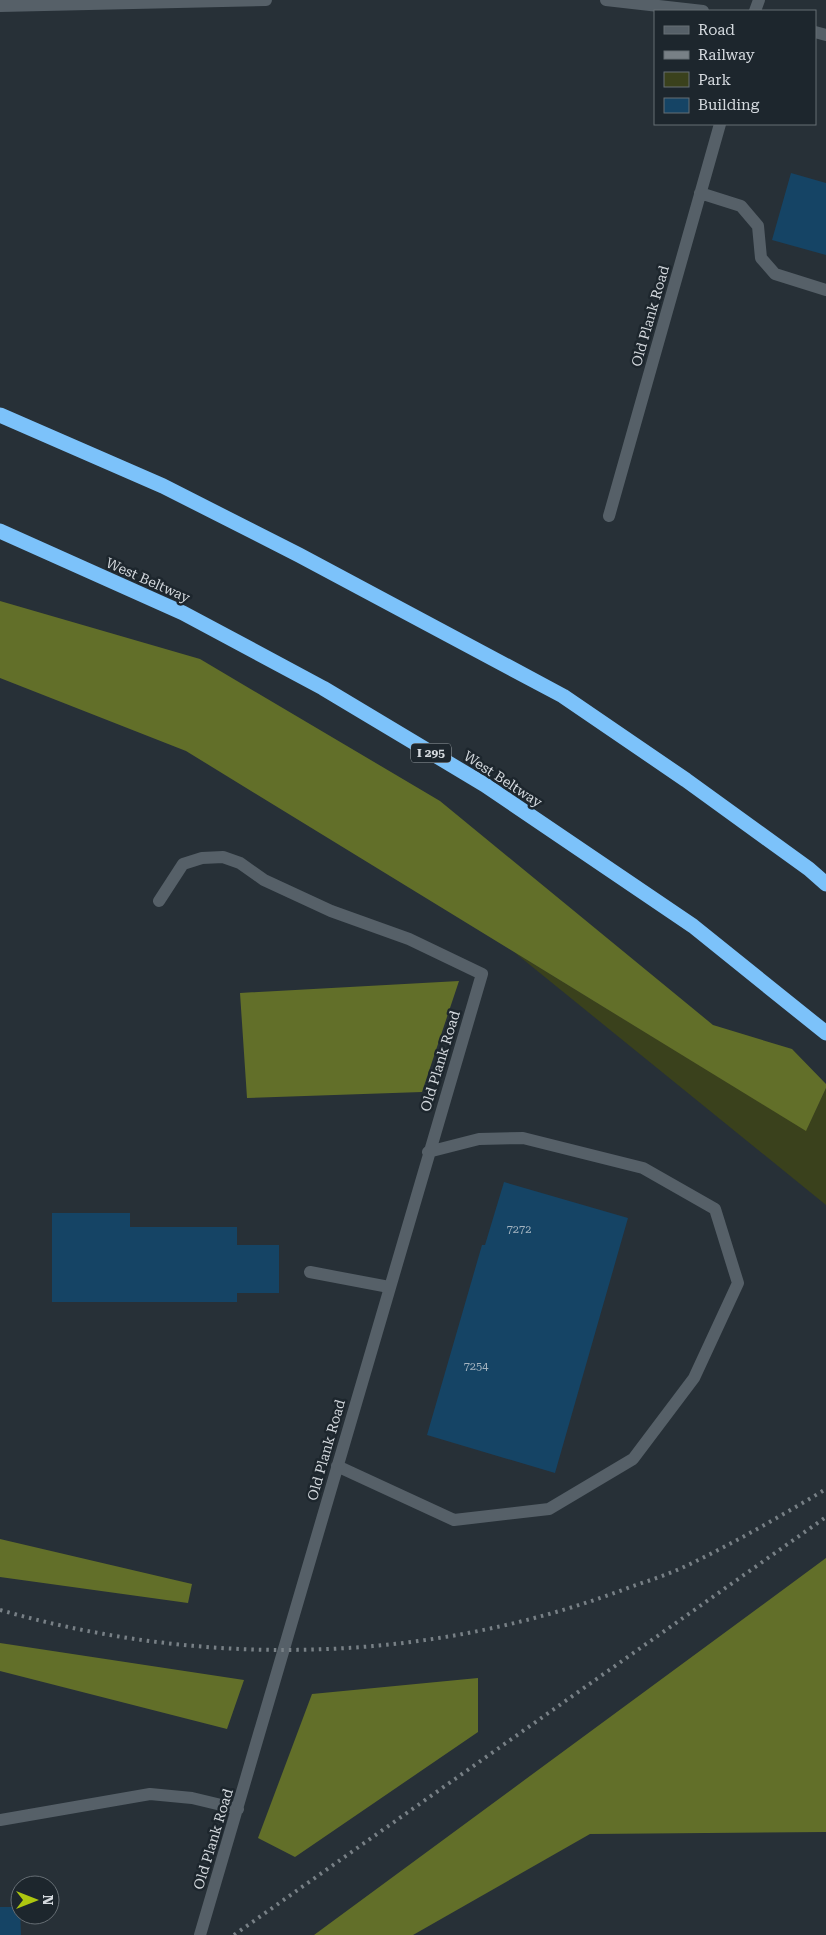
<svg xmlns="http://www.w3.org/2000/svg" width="826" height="1935" font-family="'Roboto Serif',serif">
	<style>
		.green { fill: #3a411c }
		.forest { fill: #626f29 }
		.building { fill: #154465 }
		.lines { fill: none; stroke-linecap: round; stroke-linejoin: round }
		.minor { stroke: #566068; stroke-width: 12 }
		.highway { stroke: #7cc2fa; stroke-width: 15 }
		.rail { stroke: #788086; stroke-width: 4; stroke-dasharray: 2.5 5; stroke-linecap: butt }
		.labels { text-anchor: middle; stroke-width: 5; stroke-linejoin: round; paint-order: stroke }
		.number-label { font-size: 11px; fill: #a4b4c0 }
		.shield { fill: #1d262d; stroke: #9da3a9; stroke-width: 1 }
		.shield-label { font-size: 12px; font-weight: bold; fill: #d4d9de }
		.street-label { font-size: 14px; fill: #d4d9de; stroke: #1d262d }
	</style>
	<rect width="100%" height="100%" fill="#273037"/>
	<path class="green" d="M 514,952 L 806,1130 L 826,1088 L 826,1205 Z"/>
	<path class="forest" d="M 0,601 L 200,659 L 440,801 L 713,1025 L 792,1049 L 826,1084 L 826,1088 L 806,1131 L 186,751 L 0,678 Z
		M 459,981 L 422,1092 L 247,1098 L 240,993 Z
		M 0,1539 L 192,1584 L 188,1603 L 0,1577 Z
		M 826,1558 L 826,1832 L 590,1834 L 413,1935 L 314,1935 Z
		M 0,1643 L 244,1680 L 227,1729 L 0,1671 Z
		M 478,1678 L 478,1732 L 295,1857 L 258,1838 L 312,1694 Z"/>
	<path class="building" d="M 791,173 L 826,183 L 826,255 L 772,240 Z
		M 504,1182 L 628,1218 L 555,1473 L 427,1435 L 482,1245 L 485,1245 Z
		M 52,1213 L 130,1213 L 130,1227 L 237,1227 L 237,1245 L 279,1245 L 279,1293 L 237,1293 L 237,1302 L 52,1302 Z
		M 0,1907 L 20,1907 L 21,1935 L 0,1935 Z"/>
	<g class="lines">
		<path class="minor" d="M 606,0 L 703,11
			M 0,6 L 266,0
			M 755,11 L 759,0
			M 815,32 L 826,35
			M 700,193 L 741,206 L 758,226 L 761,258 L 775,274 L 826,290
			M 609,516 L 720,124
			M 159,901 L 183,864 L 202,858 L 223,857 L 240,863 L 264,880 L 331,911 L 409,939 L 482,974 L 200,1935
			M 310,1272 L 389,1287
			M 337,1466 L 454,1520 L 549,1509 L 633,1459 L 694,1378 L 738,1283 L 715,1209 L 643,1168 L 523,1138 L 479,1139 L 428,1152
			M 0,1820 L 150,1794 L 192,1798 L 238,1809"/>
		<path class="highway" d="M 0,415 L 163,486 L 299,555 L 563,696 L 686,780 L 809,869 L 826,884
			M 0,531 L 183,613 L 323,688 L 485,785 L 693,926 L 826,1033"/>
		<path class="rail" d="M 0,1610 C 207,1669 432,1664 633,1586 C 651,1580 669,1574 686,1566 C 734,1543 781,1516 826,1489
			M 234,1935 L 826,1517"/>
	</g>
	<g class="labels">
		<g class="number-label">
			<text x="519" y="1233">7272</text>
			<text x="476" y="1370">7254</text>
		</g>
		<rect class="shield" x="411" y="743.5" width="40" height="19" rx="4"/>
		<g class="shield-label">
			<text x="431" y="757">I 295</text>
		</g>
		<g class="street-label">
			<text transform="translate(650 316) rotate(-74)" y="5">Old Plank Road</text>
			<text transform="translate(148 580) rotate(24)" y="5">West Beltway</text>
			<text transform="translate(503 779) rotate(33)" y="5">West Beltway</text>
			<text transform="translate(440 1061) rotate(-73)" y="5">Old Plank Road</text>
			<text transform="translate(326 1450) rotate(-74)" y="5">Old Plank Road</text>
			<text transform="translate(213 1839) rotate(-73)" y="5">Old Plank Road</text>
		</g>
	</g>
	<rect x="654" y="10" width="162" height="115" fill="#1d262d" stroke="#666e74"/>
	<rect x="664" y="26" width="25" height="8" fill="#566068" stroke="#666e74"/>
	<text x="698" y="35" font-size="15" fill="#d4d9de">Road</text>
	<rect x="664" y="51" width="25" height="8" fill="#788086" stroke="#666e74"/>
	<text x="698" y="60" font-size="15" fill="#d4d9de">Railway</text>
	<rect x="664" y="72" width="25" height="15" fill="#3a411c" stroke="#666e74"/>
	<text x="698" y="85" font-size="15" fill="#d4d9de">Park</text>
	<rect x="664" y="98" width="25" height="15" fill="#154465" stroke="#666e74"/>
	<text x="698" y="110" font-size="15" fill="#d4d9de">Building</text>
	<g transform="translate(35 1900) rotate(90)"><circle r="24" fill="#1d262d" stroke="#666e74"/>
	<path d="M0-4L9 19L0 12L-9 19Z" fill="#adc610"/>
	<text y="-8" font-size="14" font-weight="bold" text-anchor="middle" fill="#d4d9de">N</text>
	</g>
</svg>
